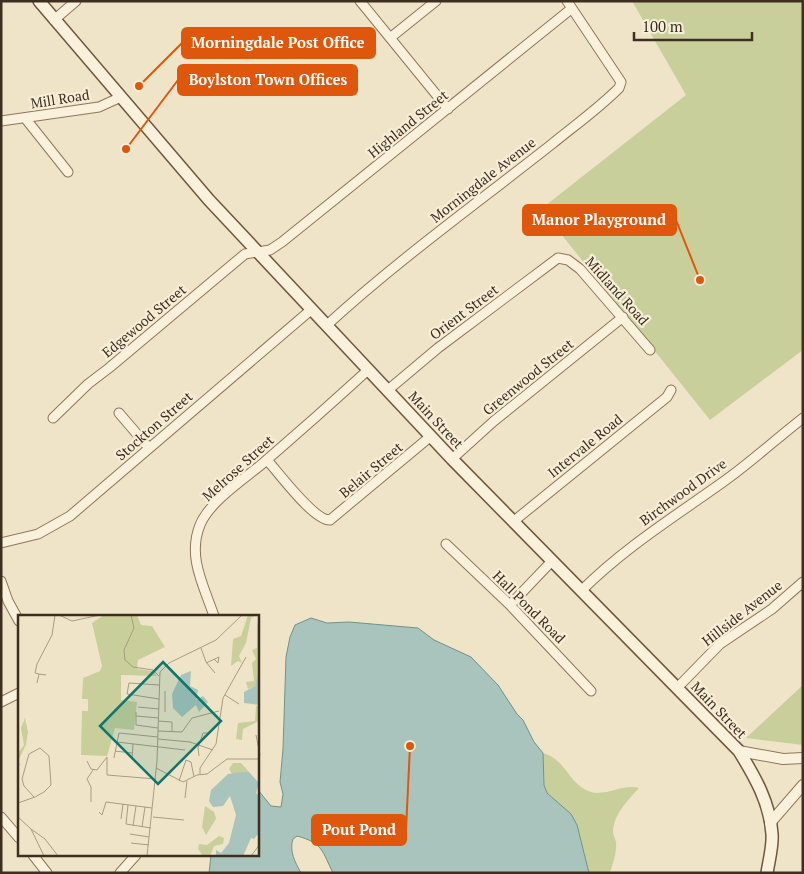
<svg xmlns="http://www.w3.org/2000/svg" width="804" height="874" font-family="'PT Serif',serif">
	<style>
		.green { fill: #c9cf9b }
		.water { fill: #a9c4bc; stroke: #6f938a }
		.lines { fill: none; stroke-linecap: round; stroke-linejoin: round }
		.minor-casing { stroke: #8d765c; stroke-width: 11 }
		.tertiary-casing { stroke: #8d765c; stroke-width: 12 }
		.secondary-casing { stroke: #6f573f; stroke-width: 14 }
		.minor { stroke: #faf1dc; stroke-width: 9 }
		.tertiary { stroke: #faf1dc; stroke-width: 10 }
		.secondary { stroke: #faf1dc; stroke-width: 11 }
		.labels { text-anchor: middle; stroke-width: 4.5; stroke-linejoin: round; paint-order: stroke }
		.street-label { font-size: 14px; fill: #3d2e20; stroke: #f7eed8 }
		.inset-road { fill: none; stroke: #a89b85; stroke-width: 1 }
		.view { fill: #0f766e; fill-opacity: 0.15; stroke: #0f766e; stroke-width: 2.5 }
		.inset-edge { fill: none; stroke: #3d2e20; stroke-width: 2.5 }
		.leader { fill: none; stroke: #df570d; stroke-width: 2 }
		.callout-dot { fill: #df570d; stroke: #f7eed8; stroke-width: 2 }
		.callout { fill: #df570d; stroke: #df570d; stroke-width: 2 }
		.callout-label { font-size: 15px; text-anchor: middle; font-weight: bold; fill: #fff }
	</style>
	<rect width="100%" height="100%" fill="#f0e4c8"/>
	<path class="green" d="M 632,1 L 803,1 L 803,350 L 710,420 L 541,209 L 686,95 Z
		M 803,685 L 803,745 L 746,738 Z
		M 543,753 C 566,760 567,780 586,790 C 604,799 621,783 639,788 C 628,800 614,814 613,831 C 613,835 615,838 616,842 C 617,853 613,863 610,873 L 589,873 L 577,825 L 571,814 L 547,793 L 544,785 Z"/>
	<path class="water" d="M 311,618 L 327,623 L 349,622 L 418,628 L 434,640 L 471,657 L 498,685 L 517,714 L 523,720 L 534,742 L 543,753 L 544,785 L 547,793 L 571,814 L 577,825 L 589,873 L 333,873 C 322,851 323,843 297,836 L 293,839 C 289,851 295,862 301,873 L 209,873 L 211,855 L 258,855 L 258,790 L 271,806 L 281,807 L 283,794 L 280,782 L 283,749 L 286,657 L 290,637 L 295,625 Z"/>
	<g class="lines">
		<defs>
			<path id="minor" d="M 360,1 L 448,109
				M 54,20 L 76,1
				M 390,38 L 436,1
				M 25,118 L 68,172
				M 1,121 L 99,107 L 121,97
				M 327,325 C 398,260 476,204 552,144 C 574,126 598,109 619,88 L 621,82 L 567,1
				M 388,390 L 438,348 L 558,258 L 568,260 L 580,269 L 650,350
				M 119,413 L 149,448
				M 53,418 L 88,384 L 109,368 L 233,264 L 245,254 L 270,250 L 282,242 L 571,9
				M 452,459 L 494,421 L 623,317
				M 267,460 C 279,473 314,521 330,520 L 431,436
				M 514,521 L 667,397 L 671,390
				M 1,543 L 38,534 L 70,516 L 312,309
				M 446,544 L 510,605 L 591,691
				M 1,581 L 8,601 L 19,621
				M 581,591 C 624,548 674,517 723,482 C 750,463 776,439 803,418
				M 510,605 L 552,561
				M 214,616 C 204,586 187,557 200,525 C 209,502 244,479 262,464 C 298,433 333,402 368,370
				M 677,688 L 720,644 L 772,609 L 803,582
				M 1,702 L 19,693
				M 1,817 L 19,838
				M 33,855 L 47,873
				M 120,873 L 136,855"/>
			<path id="tertiary" d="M 739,751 L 783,759 L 803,758
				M 770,823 L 803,785"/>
			<path id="secondary" d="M 39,1 L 209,200 L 452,459 L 739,751 C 755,777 770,803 772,834 C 773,846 769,860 767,873"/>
		</defs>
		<use href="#minor" class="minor-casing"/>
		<use href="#tertiary" class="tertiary-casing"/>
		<use href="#secondary" class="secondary-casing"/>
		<use href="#minor" class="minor"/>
		<use href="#tertiary" class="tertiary"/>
		<use href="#secondary" class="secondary"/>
	</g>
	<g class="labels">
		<g class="street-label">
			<text transform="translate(60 99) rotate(-9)" y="5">Mill Road</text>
			<text transform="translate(408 124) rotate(-39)" y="5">Highland Street</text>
			<text transform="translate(483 180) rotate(-38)" y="5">Morningdale Avenue</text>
			<text transform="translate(617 291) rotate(48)" y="5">Midland Road</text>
			<text transform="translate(464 312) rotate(-37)" y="5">Orient Street</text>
			<text transform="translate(144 321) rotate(-40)" y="5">Edgewood Street</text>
			<text transform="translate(528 377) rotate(-39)" y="5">Greenwood Street</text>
			<text transform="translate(436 420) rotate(47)" y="5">Main Street</text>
			<text transform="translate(154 426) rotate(-41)" y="5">Stockton Street</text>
			<text transform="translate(585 446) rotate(-39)" y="5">Intervale Road</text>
			<text transform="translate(238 468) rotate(-42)" y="5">Melrose Street</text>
			<text transform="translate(371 470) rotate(-40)" y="5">Belair Street</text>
			<text transform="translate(683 492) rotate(-36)" y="5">Birchwood Drive</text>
			<text transform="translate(529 607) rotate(45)" y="5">Hall Pond Road</text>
			<text transform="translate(742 613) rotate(-38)" y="5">Hillside Avenue</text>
			<text transform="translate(719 710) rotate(46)" y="5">Main Street</text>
		</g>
	</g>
	<g transform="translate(18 615)">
		<rect width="241" height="241" fill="#f0e4c8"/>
		<path d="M 86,0 L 119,0 L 123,10 L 134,11 L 147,32 L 120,45 L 119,54 L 135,56 L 139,61 L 103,60 L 103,85 L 119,87 L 116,115 L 97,113 L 89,141 L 63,140 L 64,96 L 70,96 L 70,84 L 64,84 L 65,63 L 82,56 L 84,51 L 74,8 ZM 230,0 L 238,0 L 233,3 L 228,28 L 221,41 L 224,48 L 220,46 L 213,51 L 215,24 L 223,21 ZM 239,9 L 242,12 L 241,59 L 237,71 L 230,74 L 228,67 L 236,66 L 234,48 L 238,44 L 234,35 L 239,33 ZM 241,90 L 241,106 L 225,114 L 224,125 L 218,124 L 220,108 L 237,106 L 238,91 ZM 7,103 L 10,117 L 8,130 L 0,146 L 3,151 L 0,149 L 0,138 L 6,130 L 3,113 ZM 215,148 L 223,148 L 231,157 L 214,159 L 211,154 ZM 187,191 L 196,197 L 198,204 L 188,220 L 184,212 ZM 201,221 L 206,223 L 205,229 L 196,231 L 192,241 L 185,241 L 180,234 L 181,229 L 189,230 Z" fill="#c9cf9b"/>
		<path d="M 241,54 L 241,90 L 226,88 L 226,77 L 237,71 ZM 173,56 L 172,71 L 180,75 L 178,85 L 185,81 L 190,87 L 181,97 L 178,90 L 164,102 L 155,93 L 154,79 L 163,60 ZM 224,157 L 231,157 L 241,168 L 238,178 L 241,181 L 241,218 L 236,224 L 233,223 L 225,241 L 198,241 L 198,235 L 203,238 L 211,228 L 218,200 L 212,181 L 205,191 L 195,192 L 191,186 L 193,175 L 210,159 Z" fill="#a9c4bc"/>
		<path class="inset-road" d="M 41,0 L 54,6 L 82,0M 113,0 L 116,13 L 106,35 L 107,45 L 115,52 L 135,55 L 141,61M 183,33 L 188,47 L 197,58M 188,48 L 201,42 L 200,48 L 196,44M 21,59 L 17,58 L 19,49 L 34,20 L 37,0M 19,68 L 21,59 L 28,60M 207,80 L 221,89M 141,84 L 109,79 L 111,68 L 141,70M 120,92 L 141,94M 118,97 L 118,110 L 140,113M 147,97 L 147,76M 118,101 L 141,103M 140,106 L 154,107 L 154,116M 140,116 L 164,117 L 174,103 L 201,96M 238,120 L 242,140M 140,124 L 172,127 L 195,135M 99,127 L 167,135M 97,136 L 114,138M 181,141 L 180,133 L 185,118 L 192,118M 96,143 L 101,118 L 140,122M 114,144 L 115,129M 69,146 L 73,154 L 79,155 L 89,142 L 89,160 L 138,164M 138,153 L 165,167 L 179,160 L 189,159 L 209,144 L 242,144M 182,160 L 182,153 L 198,129 L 205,83 L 228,42M 161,166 L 168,145 L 173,147 L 176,162M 167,183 L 169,166M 73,187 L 73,172 L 69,164 L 75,155M 0,188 L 17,182 L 26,177 L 33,170 L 31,141 L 22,133 L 11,139 L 4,164 L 6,171 L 16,182M 110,190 L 108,209 L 133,213M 81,197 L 84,200 L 88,187 L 134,193M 0,202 L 13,214 L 26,241M 135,202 L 166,205M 103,204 L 105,189M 115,211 L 118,191M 124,212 L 127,192M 13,214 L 27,224 L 40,241M 112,219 L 131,222M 113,228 L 131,230M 129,241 L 139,146 L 142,57 L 151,48 L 198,25 L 224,0M 233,241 L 242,229"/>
		<path class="view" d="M 145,47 L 203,106 L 140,169 L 82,111 Z"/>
		<rect width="241" height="241" class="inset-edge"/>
	</g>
	<path class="leader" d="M139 86L182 43M126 149L178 80M700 280L676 220M410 746L406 830"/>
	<g class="callout-dot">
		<circle cx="139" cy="86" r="5"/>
		<circle cx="126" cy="149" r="5"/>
		<circle cx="700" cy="280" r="5"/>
		<circle cx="410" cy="746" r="5"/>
	</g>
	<g class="callout">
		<rect x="182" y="28" width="193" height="30" rx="5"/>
		<rect x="178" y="65" width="179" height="30" rx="5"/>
		<rect x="523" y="205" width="153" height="30" rx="5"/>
		<rect x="312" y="815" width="94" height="30" rx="5"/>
	</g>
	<g class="callout-label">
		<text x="278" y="48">Morningdale Post Office</text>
		<text x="268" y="85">Boylston Town Offices</text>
		<text x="599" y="225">Manor Playground</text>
		<text x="359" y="835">Pout Pond</text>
	</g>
	<rect width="804" height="874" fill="none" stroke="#3d2e20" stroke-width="5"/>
	<path d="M634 32v8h118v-8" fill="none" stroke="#3d2e20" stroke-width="2.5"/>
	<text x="642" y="32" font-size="15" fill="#3d2e20" stroke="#f7eed8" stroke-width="4" paint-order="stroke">100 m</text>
</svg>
